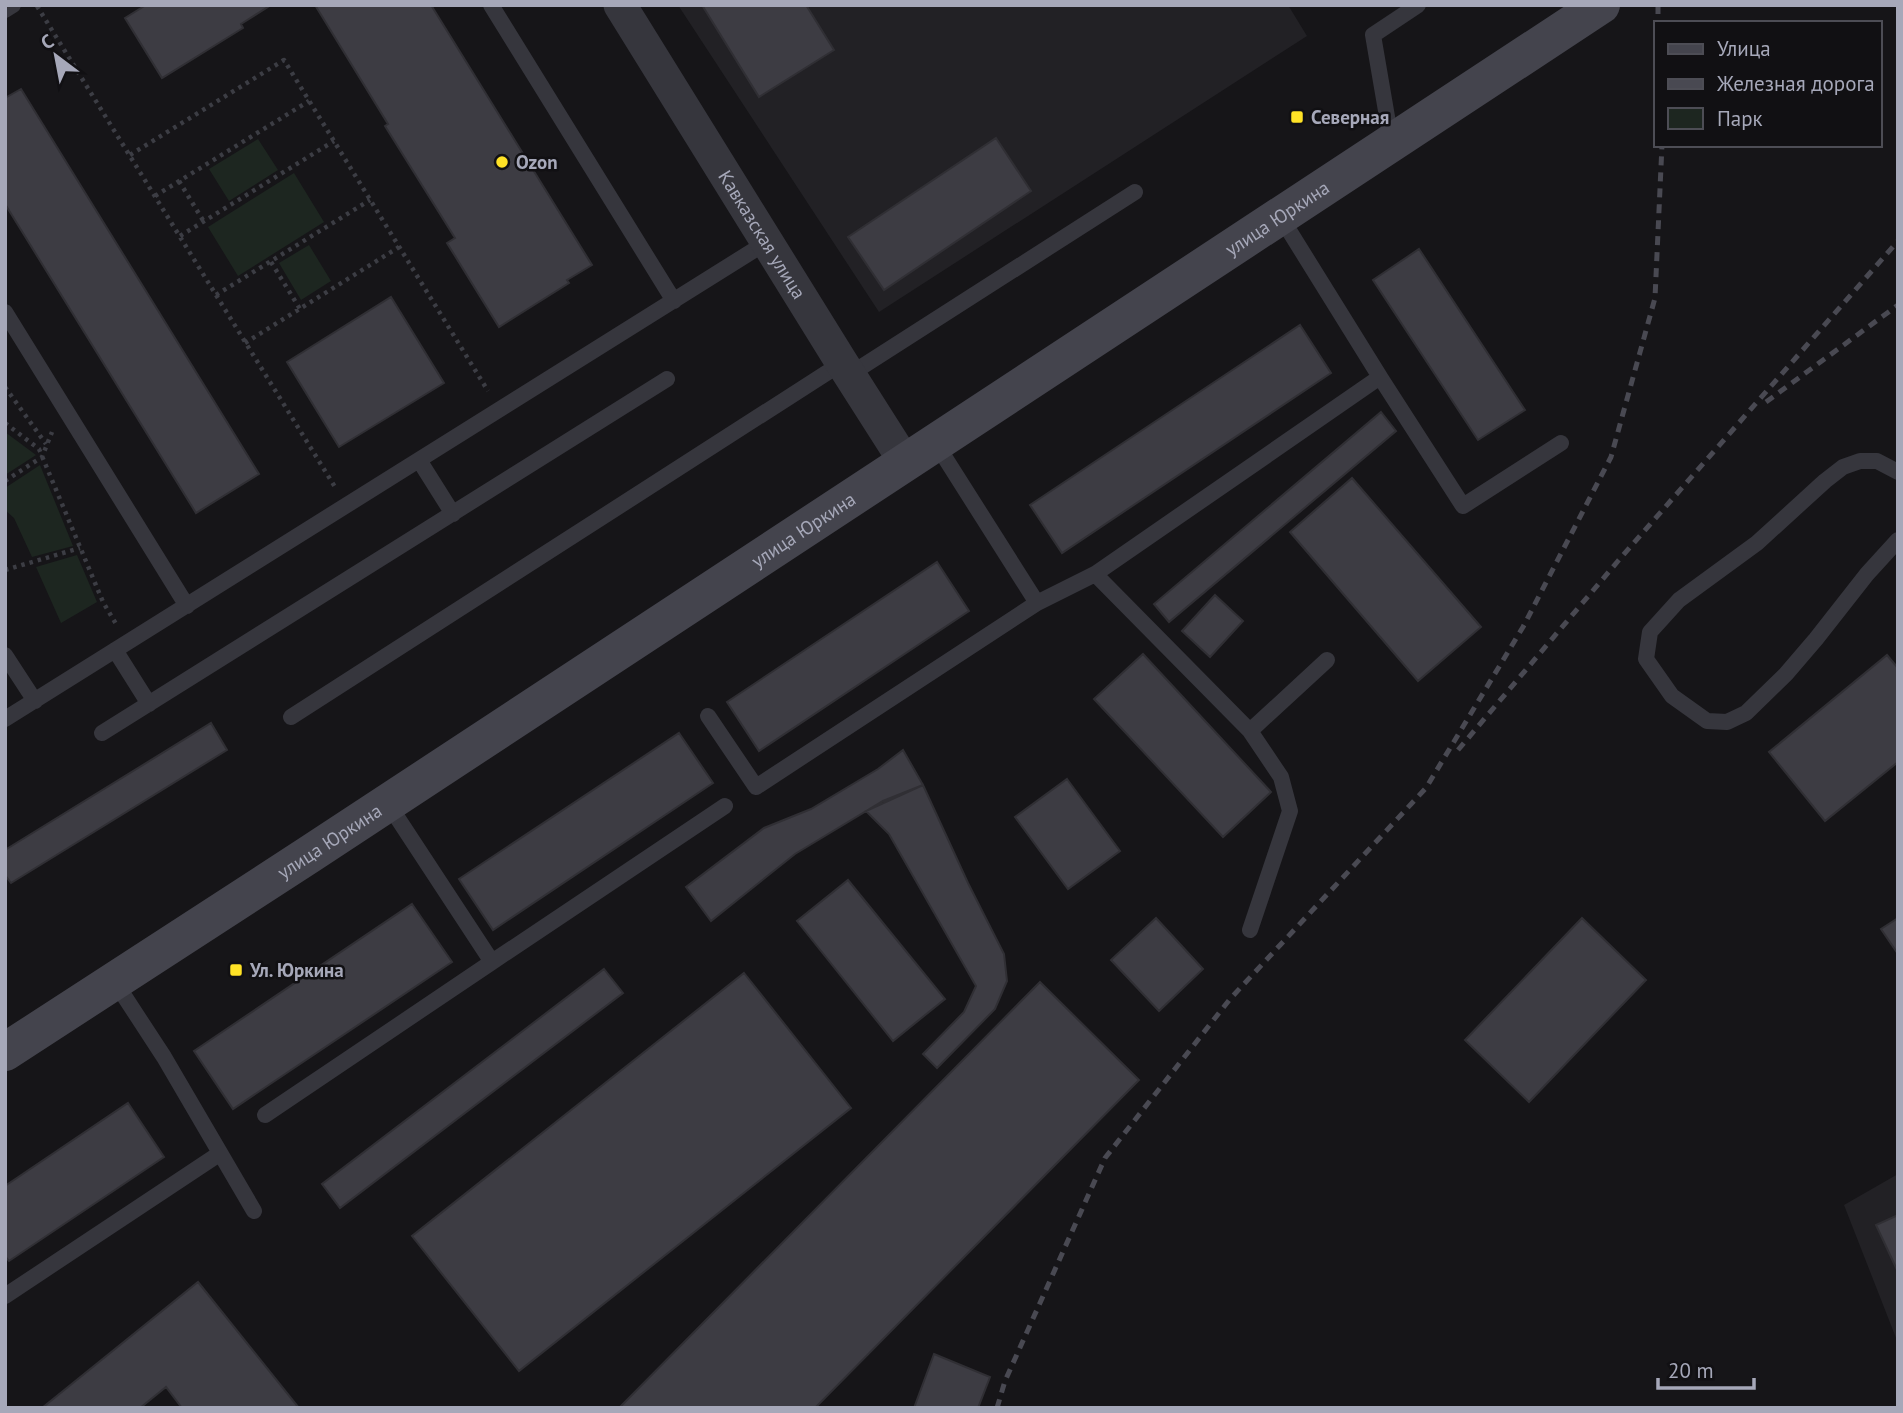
<svg xmlns="http://www.w3.org/2000/svg" width="1903" height="1413" font-family="'PT Sans',sans-serif">
	<style>
		.built { fill: #222125 }
		.green { fill: #1d2620 }
		.building { fill: #3d3c43; stroke: #302f34; stroke-width: 2 }
		.lines { fill: none; stroke-linecap: round; stroke-linejoin: round }
		.path { stroke: #3c3d44; stroke-width: 4.5; stroke-dasharray: 3.5 5; stroke-linecap: butt }
		.service { stroke: #36363d; stroke-width: 16 }
		.minor { stroke: #36363d; stroke-width: 33 }
		.secondary { stroke: #44444d; stroke-width: 38 }
		.rail { stroke: #494952; stroke-width: 5; stroke-dasharray: 9 7; stroke-linecap: butt }
		.poi-dot { fill: #ffe226; stroke: #111013; stroke-width: 2.5 }
		.labels { text-anchor: middle; stroke-width: 5; stroke-linejoin: round; paint-order: stroke }
		.poi-label { font-size: 19px; font-weight: bold; fill: #a6a8b9; stroke: #111013; text-anchor: start }
		.street-label { font-size: 19px; fill: #a6a8b9; stroke: #111013 }
	</style>
	<rect width="100%" height="100%" fill="#161518"/>
	<path class="built" d="M 678,5 L 1288,5 L 1307,36 L 879,312 Z
		M 1898,1174 L 1898,1343 L 1844,1205 Z"/>
	<path class="green" d="M 258,139 L 278,170 L 229,201 L 209,169 Z
		M 294,173 L 324,222 L 238,276 L 208,227 Z
		M 309,245 L 331,281 L 301,300 L 279,263 Z
		M 5,432 L 36,455 L 5,475 Z
		M 40,465 L 73,546 L 32,557 L 14,518 L 5,510 L 5,488 Z
		M 77,555 L 97,602 L 61,623 L 36,567 Z"/>
	<path class="building" d="M 146,5 L 271,5 L 241,24 L 243,28 L 162,78 L 125,18 Z
		M 315,5 L 431,5 L 592,265 L 567,280 L 569,283 L 499,327 L 447,243 L 455,238 L 385,126 L 388,124 Z
		M 702,5 L 806,5 L 834,50 L 759,97 Z
		M 21,89 L 259,474 L 196,513 L 5,204 L 5,98 Z
		M 996,138 L 1031,191 L 884,290 L 848,237 Z
		M 1419,249 L 1525,410 L 1478,440 L 1373,280 Z
		M 391,297 L 444,383 L 339,447 L 287,362 Z
		M 1300,325 L 1331,373 L 1062,553 L 1030,505 Z
		M 1381,412 L 1396,431 L 1169,622 L 1154,604 Z
		M 1352,478 L 1481,627 L 1418,681 L 1290,532 Z
		M 937,562 L 969,611 L 759,751 L 727,702 Z
		M 1215,595 L 1243,621 L 1210,657 L 1182,631 Z
		M 1143,654 L 1271,792 L 1223,837 L 1094,699 Z
		M 1887,655 L 1898,668 L 1898,762 L 1825,821 L 1769,752 Z
		M 211,723 L 227,750 L 11,883 L 5,875 L 5,850 Z
		M 679,733 L 713,783 L 493,930 L 459,879 Z
		M 903,750 L 923,785 L 883,801 L 795,854 L 711,921 L 686,887 L 764,828 L 811,809 L 878,769 Z
		M 1067,779 L 1120,851 L 1068,889 L 1015,817 Z
		M 923,785 L 968,883 L 1004,954 L 1007,981 L 995,1009 L 937,1068 L 923,1054 L 964,1012 L 976,986 L 889,834 L 866,811 Z
		M 848,880 L 945,999 L 893,1041 L 797,921 Z
		M 412,904 L 452,962 L 233,1109 L 194,1051 Z
		M 1156,918 L 1203,969 L 1159,1011 L 1111,960 Z
		M 1582,918 L 1646,980 L 1529,1102 L 1465,1040 Z
		M 1898,918 L 1898,954 L 1881,929 Z
		M 604,969 L 623,993 L 340,1208 L 322,1184 Z
		M 744,973 L 851,1108 L 519,1371 L 412,1236 Z
		M 1040,982 L 1139,1080 L 815,1408 L 619,1408 Z
		M 128,1103 L 164,1157 L 9,1261 L 5,1256 L 5,1186 Z
		M 1898,1215 L 1898,1272 L 1876,1225 Z
		M 198,1282 L 299,1408 L 182,1408 L 166,1387 L 140,1408 L 42,1408 Z
		M 934,1354 L 990,1377 L 978,1408 L 914,1408 Z"/>
	<g class="lines">
		<path class="path" d="M 37,6 L 335,487
			M 130,155 L 284,60 L 488,391
			M 179,181 L 204,222
			M 155,196 L 309,101
			M 180,236 L 334,141
			M 271,262 L 300,309
			M 216,295 L 370,200
			M 245,343 L 399,247
			M 5,387 L 46,444
			M 5,423 L 39,449 L 103,602 L 116,624
			M 5,481 L 42,457 L 52,432
			M 5,570 L 80,548"/>
		<path class="service" d="M 491,5 L 674,301
			M 5,10 L 13,5
			M 1391,140 L 1373,35 L 1418,5
			M 5,312 L 187,606
			M 849,375 L 1135,192
			M 1380,377 L 1463,506 L 1561,443
			M 935,442 L 1037,603
			M 419,460 L 453,514
			M 1898,472 L 1877,461 L 1860,461 L 1843,467 L 1825,481 L 1757,543 L 1679,600 L 1650,632 L 1646,659 L 1672,696 L 1707,721 L 1727,722 L 1746,713 L 1786,674 L 1816,639 L 1867,574 L 1898,540
			M 1095,574 L 1250,731 L 1327,660
			M 115,650 L 149,704
			M 5,655 L 35,701
			M 708,716 L 756,787 L 1037,603 L 1095,574 L 1380,377 L 1280,216
			M 291,717 L 842,363
			M 5,719 L 767,242
			M 102,733 L 667,379
			M 387,802 L 492,962 L 725,806
			M 1250,930 L 1290,811 L 1281,777 L 1250,731
			M 115,982 L 164,1057 L 254,1211
			M 265,1115 L 492,962
			M 5,1296 L 219,1154"/>
		<path class="minor" id="s1" d="M 620,5 L 842,363 L 905,462"/>
		<path class="secondary" id="s2" d="M 5,1052 L 310,854 L 1601,5"/>
		<path class="rail" d="M 1658,5 L 1658,23
			M 1766,402 L 1898,305
			M 1458,750 L 1618,561 L 1898,241
			M 997,1408 L 1005,1381 L 1105,1158 L 1230,999 L 1426,788 L 1523,627 L 1611,457 L 1655,298 L 1662,145"/>
	</g>
	<g class="poi-dot">
		<rect x="1290" y="110" width="14" height="14" rx="3.5"/>
		<circle cx="502" cy="162" r="7"/>
		<rect x="229" y="963" width="14" height="14" rx="3.5"/>
	</g>
	<g class="labels">
		<g class="poi-label">
			<text x="1311" y="124">Северная</text>
			<text x="516" y="169">Ozon</text>
			<text x="250" y="977">Ул. Юркина</text>
		</g>
		<g class="street-label">
			<text dy="7" stroke="none"><textPath href="#s2" startOffset="1521">улица Юркина</textPath></text>
			<text dy="7" stroke="none"><textPath href="#s1" startOffset="270">Кавказская улица</textPath></text>
			<text dy="7" stroke="none"><textPath href="#s2" startOffset="954">улица Юркина</textPath></text>
			<text dy="7" stroke="none"><textPath href="#s2" startOffset="387">улица Юркина</textPath></text>
		</g>
	</g>
	<rect width="1903" height="1413" fill="none" stroke="#a6a8b9" stroke-width="14"/>
	<rect x="1654" y="21" width="228" height="126" fill="#111013" stroke="#4d4d55" stroke-width="2"/>
	<rect x="1668" y="44" width="35" height="10" fill="#44444d" stroke="#4d4d55" stroke-width="2"/>
	<text x="1717" y="56" font-size="21" fill="#a6a8b9">Улица</text>
	<rect x="1668" y="79" width="35" height="10" fill="#494952" stroke="#4d4d55" stroke-width="2"/>
	<text x="1717" y="91" font-size="21" fill="#a6a8b9">Железная дорога</text>
	<rect x="1668" y="108" width="35" height="21" fill="#1d2620" stroke="#4d4d55" stroke-width="2"/>
	<text x="1717" y="126" font-size="21" fill="#a6a8b9">Парк</text>
	<g transform="translate(56 56) rotate(328)" stroke="#111013" stroke-width="5" paint-order="stroke">
	<path d="M0-5L12 26L0 18L-12 26Z" fill="#a6a8b9"/>
	<text y="-10" font-size="19" font-weight="bold" text-anchor="middle" fill="#a6a8b9">С</text>
	</g>
	<path d="M1658 1378v10h96v-10" fill="none" stroke="#a6a8b9" stroke-width="3.5"/>
	<text x="1668" y="1378" font-size="21" fill="#a6a8b9" stroke="#111013" stroke-width="5" paint-order="stroke">20 m</text>
</svg>
